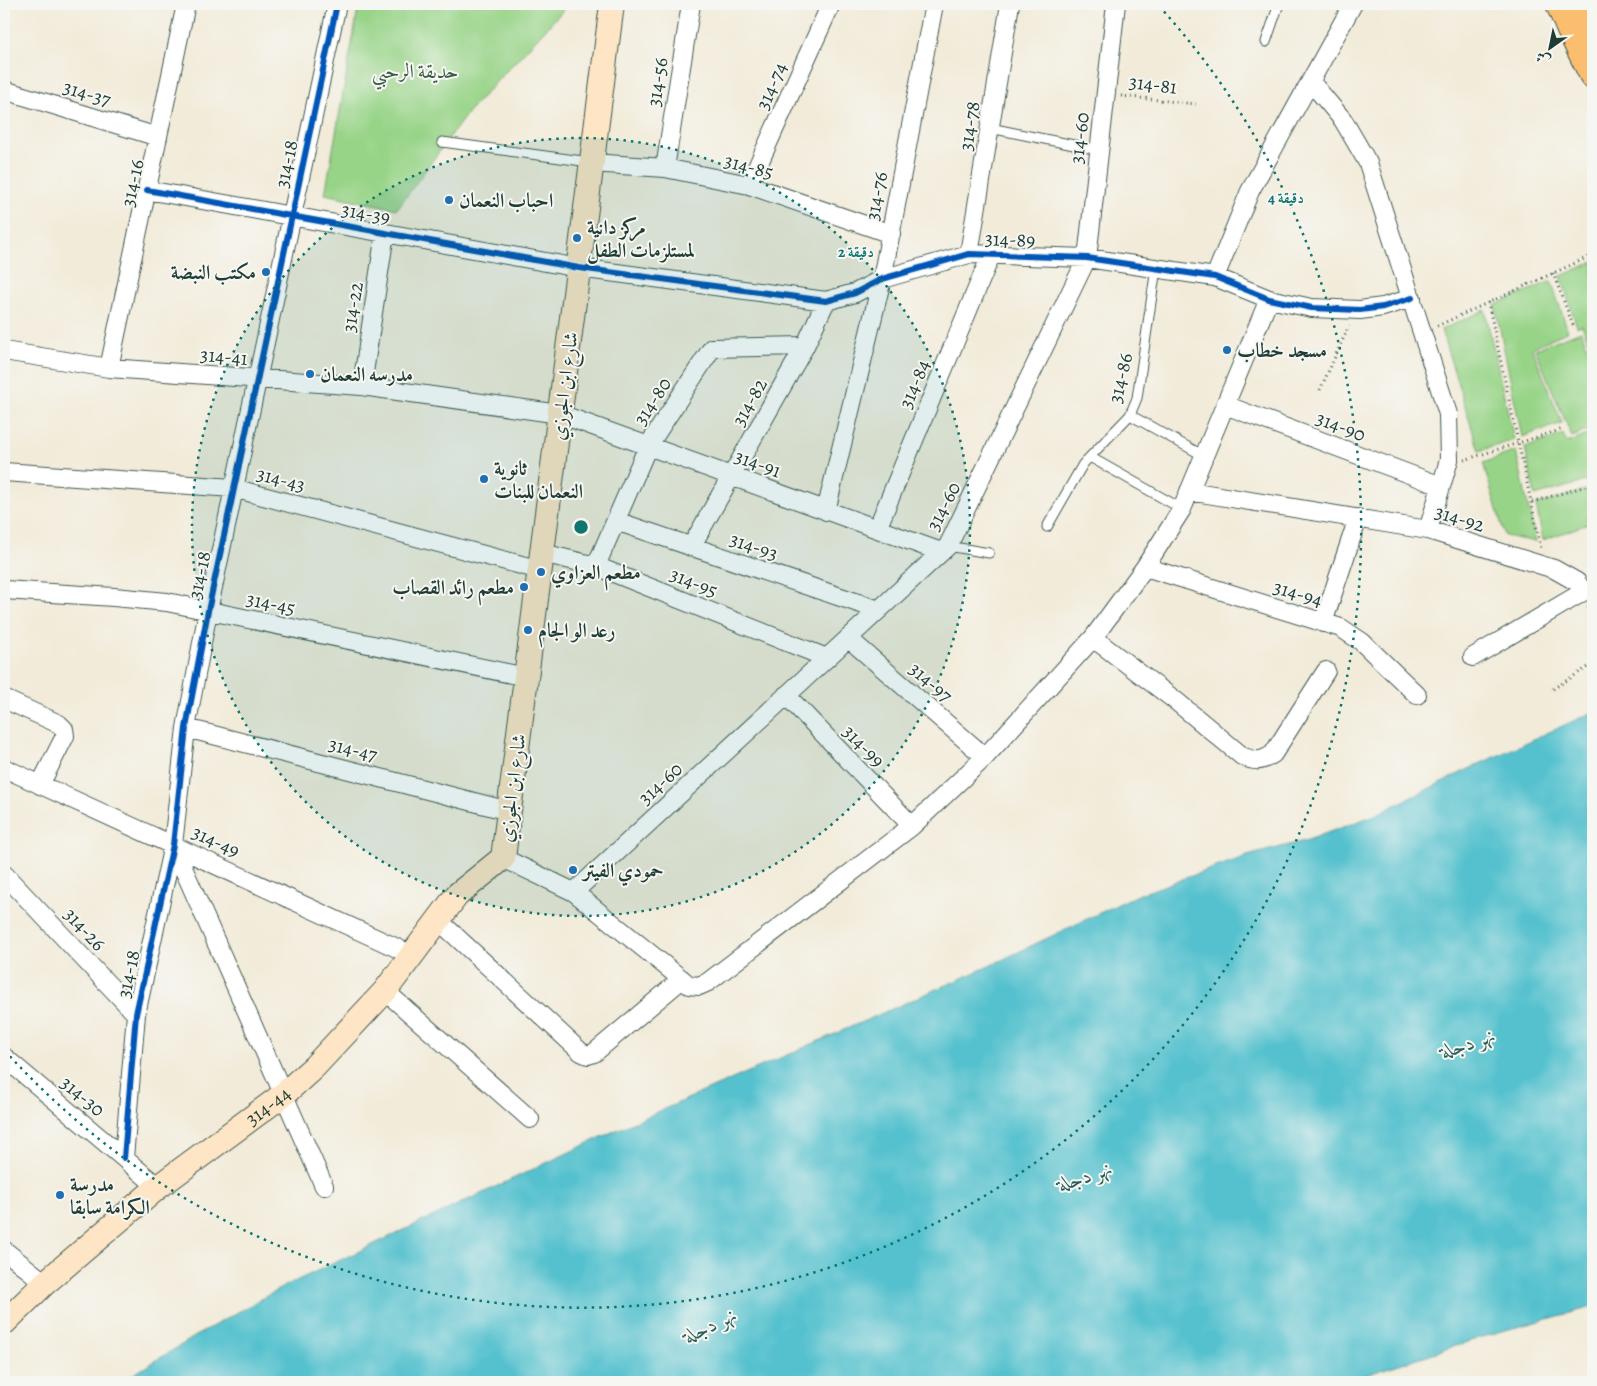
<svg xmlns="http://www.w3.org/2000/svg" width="1597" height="1386" font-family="Alegreya,Amiri,serif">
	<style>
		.green { fill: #98d488; stroke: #5c885e }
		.water { fill: #54c1ce; stroke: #3a7f81 }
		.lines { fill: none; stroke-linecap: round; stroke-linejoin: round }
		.lane-casing { stroke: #3f574d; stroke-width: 11 }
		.street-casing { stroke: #3f574d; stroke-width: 20 }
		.secondary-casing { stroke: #3f574d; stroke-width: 26 }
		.primary-casing { stroke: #3f574d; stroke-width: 30 }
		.path { stroke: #3f574d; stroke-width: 3; stroke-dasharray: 1 4; stroke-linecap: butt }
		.lane { stroke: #fff; stroke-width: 9 }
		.street { stroke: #fff; stroke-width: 18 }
		.secondary { stroke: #fde5c5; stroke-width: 24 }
		.primary { stroke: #fbbe6e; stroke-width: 28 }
		.cycleway-casing { stroke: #f6f6f2; stroke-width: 9 }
		.cycleway { stroke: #0057b8; stroke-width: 6 }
		.ring { fill: none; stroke: #0f766e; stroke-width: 2.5; stroke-dasharray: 2.5 5 }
		.poi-dot { fill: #1f6fb2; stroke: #f6f6f2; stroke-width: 2 }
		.labels { text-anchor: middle; stroke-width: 4; stroke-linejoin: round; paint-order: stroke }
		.park-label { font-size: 20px; fill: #375b45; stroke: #f6f6f2 }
		.street-label { font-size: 20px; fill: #1f3d34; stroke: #f6f6f2 }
		.poi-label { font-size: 20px; font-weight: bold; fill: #1f3d34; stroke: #f6f6f2; text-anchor: start }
		.water-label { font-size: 21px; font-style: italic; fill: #2c5e5a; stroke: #f6f6f2 }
		.centre { fill: #0f766e; stroke: #f6f6f2; stroke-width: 2.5 }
		.ring-label { font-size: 15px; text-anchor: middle; font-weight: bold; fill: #0f766e; stroke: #f6f6f2; stroke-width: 4; stroke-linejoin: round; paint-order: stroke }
	</style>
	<rect width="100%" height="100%" fill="#f6f6f2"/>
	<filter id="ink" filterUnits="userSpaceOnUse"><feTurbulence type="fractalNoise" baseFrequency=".02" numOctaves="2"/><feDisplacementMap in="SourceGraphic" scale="10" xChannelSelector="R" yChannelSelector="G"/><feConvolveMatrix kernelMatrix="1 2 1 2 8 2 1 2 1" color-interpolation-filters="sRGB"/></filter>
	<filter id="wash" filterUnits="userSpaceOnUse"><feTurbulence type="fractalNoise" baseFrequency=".0096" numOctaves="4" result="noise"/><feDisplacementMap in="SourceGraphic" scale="20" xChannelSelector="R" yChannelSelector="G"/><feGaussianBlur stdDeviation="1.12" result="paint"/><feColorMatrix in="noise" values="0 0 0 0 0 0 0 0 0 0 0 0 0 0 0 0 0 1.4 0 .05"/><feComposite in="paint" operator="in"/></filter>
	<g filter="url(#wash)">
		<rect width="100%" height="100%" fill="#f2ebd9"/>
		<path class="green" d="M 359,4 L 569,4 L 469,111 L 397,209 L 325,194 Z
			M 1593,262 L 1593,345 L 1590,346 L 1582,325 L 1577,327 L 1561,276 Z
			M 1551,281 L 1568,331 L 1532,348 L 1562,423 L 1522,437 L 1495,305 Z
			M 1485,310 L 1514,440 L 1479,451 L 1441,330 Z
			M 1581,331 L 1593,361 L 1593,428 L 1572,437 L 1535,349 Z
			M 1593,433 L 1593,479 L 1535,496 L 1525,448 L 1563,434 L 1567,443 Z
			M 1516,451 L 1536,542 L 1505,536 L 1483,463 Z
			M 1593,488 L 1593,522 L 1543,540 L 1536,505 Z"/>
		<path class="water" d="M 1593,712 L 1593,1307 L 1498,1332 L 1344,1382 L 121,1382 L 204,1331 L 283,1287 L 612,1132 L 987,967 L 1135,896 L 1247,856 L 1308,840 L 1375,815 L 1479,764 Z"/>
	</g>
	<g filter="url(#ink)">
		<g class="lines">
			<defs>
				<path id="lane" d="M 1266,42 L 1279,4
					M 990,128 L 1099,150
					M 442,142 L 590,162
					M 1130,415 L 1204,456
					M 1090,457 L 1182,509
					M 1047,527 L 1083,464 L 1130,415 L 1137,398 L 1156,268
					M 948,546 L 989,553"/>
				<path id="street" d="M 1311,82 L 1343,120 L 1368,163 L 1448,414 L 1449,460 L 1428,530
					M 4,90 L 158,137
					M 592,163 L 665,168 L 749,185 L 891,234
					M 665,168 L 691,4
					M 749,185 L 831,4
					M 147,190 L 579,268 L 826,301 L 855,293 L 882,279 L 969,254 L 1087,258 L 1215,277 L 1269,299 L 1312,308 L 1360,310 L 1383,307 L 1412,298
					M 969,254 L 1010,4
					M 1215,277 L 1250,191 L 1353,4
					M 4,351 L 109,368 L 362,386 L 560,414 L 941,552
					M 109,368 L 186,4
					M 362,386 L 385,233
					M 1225,405 L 1441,486
					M 4,472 L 233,488 L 540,570
					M 1189,491 L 1428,530 L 1554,569 L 1577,582 L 1583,592 L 1473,657
					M 826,511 L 882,279 L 934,4
					M 616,521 L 879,610
					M 877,529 L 991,255
					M 691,547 L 805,346 L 826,301
					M 542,553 L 596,566 L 827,658
					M 596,566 L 648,446 L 712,348 L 805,346
					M 1145,567 L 1341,628 L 1362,642 L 1417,695
					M 4,590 L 114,597 L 167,602 L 526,677
					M 1323,623 L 1358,518
					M 848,638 L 985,757
					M 1093,638 L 1176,701 L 1242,756 C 1255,762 1261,762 1273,754 L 1326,671
					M 786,695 L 912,826
					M 4,699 L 59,724 L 64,729 L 65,736 L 40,785
					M 186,728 L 509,811
					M 4,768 L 410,954
					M 173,845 L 324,1186
					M 503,858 L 574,892 L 689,985 L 699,986 L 708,982 L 912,826 L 985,757 L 1093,638 L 1145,567 L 1182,509 L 1269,299
					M 4,874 L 136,1014
					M 574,892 L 948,546 L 1087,258 L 1116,4
					M 437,919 L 581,1052 L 588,1055 L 594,1053 L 682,979
					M 385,991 L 530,1119
					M 4,1057 L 158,1187
					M 124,1158 L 136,1014 L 173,845 L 186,728 L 208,611 L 337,4
					M 4,1250 L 45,1283"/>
				<g id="secondary">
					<path id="s1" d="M 4,1323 L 45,1283 L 158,1187 L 284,1094 L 314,1067 L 385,991 L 457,895 L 503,858 L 612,4"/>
				</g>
				<path id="primary" d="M 1560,4 L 1571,30 L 1593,74
					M 1585,4 L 1593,29"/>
			</defs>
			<use href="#lane" class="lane-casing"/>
			<use href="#street" class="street-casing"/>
			<use href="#secondary" class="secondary-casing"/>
			<use href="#primary" class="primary-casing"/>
			<path class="path" d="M 1121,96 L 1196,104
				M 1553,273 L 1573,325
				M 1488,302 L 1541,548
				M 1437,326 L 1593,255
				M 1320,390 L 1349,326
				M 1464,460 L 1563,429
				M 1532,502 L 1593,484
				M 1588,607 L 1593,641
				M 1553,689 L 1593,664"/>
			<use href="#lane" class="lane"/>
			<use href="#street" class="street"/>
			<use href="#secondary" class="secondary"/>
			<use href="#primary" class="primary"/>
			<defs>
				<path id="cycleway" d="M 147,190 L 579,268 L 826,301 L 855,293 L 882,279 L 969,254 L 1087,258 L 1215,277 L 1269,299 L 1312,308 L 1360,310 L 1383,307 L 1412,298
					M 124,1158 L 136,1014 L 173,845 L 186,728 L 208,611 L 337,4"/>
			</defs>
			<use href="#cycleway" class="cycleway-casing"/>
			<use href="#cycleway" class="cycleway"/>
		</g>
	</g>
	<circle cx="581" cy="527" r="389" fill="#0f766e" fill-opacity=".12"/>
	<g class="ring">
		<circle cx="581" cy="527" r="389"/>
		<path d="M1159 6A778 778 0 0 1 7 1053"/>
	</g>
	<g class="poi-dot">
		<circle cx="449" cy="200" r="5"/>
		<circle cx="577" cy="238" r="5"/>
		<circle cx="266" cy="272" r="5"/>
		<circle cx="1227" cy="350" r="5"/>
		<circle cx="310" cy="374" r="5"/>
		<circle cx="484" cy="479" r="5"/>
		<circle cx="541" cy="572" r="5"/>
		<circle cx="524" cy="587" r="5"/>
		<circle cx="528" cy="630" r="5"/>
		<circle cx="573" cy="870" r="5"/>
		<circle cx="60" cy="1195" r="5"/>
	</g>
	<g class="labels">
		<g class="park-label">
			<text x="415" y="78">حديقة الرحبي</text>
		</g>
		<g class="street-label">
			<text transform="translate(657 82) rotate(-81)" y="7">314-56</text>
			<text transform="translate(1153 84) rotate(7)" y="7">314-81</text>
			<text transform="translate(771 86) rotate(-66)" y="7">314-74</text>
			<text transform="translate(87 93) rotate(17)" y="7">314-37</text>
			<text transform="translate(969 126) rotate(-81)" y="7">314-78</text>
			<text transform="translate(1079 138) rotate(-83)" y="7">314-60</text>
			<text transform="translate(286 164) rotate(-78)" y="7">314-18</text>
			<text transform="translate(749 166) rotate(15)" y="7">314-85</text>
			<text transform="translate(132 183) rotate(-78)" y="7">314-16</text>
			<text transform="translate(876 196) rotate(-79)" y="7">314-76</text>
			<text transform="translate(366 213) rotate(10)" y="7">314-39</text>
			<text transform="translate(1010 239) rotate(2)" y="7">314-89</text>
			<text transform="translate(352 307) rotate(-81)" y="7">314-22</text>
			<text transform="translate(224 356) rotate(5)" y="7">314-41</text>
			<text transform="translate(1120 378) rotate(-77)" y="7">314-86</text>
			<text transform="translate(914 384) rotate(-67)" y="7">314-84</text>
			<text transform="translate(564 386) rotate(-83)" y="7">شارع ابن الجوزي</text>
			<text transform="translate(652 401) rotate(-57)" y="7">314-80</text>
			<text transform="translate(749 402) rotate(-61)" y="7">314-82</text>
			<text transform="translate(1341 426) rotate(21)" y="7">314-90</text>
			<text transform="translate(758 463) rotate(20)" y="7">314-91</text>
			<text transform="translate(281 479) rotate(15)" y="7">314-43</text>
			<text transform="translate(943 506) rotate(-63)" y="7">314-60</text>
			<text transform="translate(1460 518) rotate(17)" y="7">314-92</text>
			<text transform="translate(754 546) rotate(19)" y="7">314-93</text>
			<text transform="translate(199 575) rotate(-78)" y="7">314-18</text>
			<text transform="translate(694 582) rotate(22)" y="7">314-95</text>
			<text transform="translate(1298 593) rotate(17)" y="7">314-94</text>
			<text transform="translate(271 603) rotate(12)" y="7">314-45</text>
			<text transform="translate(931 682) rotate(41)" y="7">314-97</text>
			<text transform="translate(864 746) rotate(46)" y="7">314-99</text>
			<text transform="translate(353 749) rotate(14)" y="7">314-47</text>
			<text transform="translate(660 783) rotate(-43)" y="7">314-60</text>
			<text transform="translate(512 788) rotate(-83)" y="7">شارع ابن الجوزي</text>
			<text transform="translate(216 841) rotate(25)" y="7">314-49</text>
			<text transform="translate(85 929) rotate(47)" y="7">314-26</text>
			<text transform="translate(128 974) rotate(-78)" y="7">314-18</text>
			<text transform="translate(83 1096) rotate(40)" y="7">314-30</text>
			<text dy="7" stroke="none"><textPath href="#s1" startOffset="342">314-44</textPath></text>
		</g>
		<g class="poi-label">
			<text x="459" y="207">احباب النعمان</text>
			<text x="587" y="234">مركز دانية<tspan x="587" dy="23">لمستلزمات الطفل</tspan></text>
			<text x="256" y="279" text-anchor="end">مكتب النبضة</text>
			<text x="1237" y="357">مسجد خطاب</text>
			<text x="320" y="381">مدرسه النعمان</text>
			<text x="494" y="475">ثانوية<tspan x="494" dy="23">النعمان للبنات</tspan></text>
			<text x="551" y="579">مطعم العزاوي</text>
			<text x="514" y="594" text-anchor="end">مطعم رائد القصاب</text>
			<text x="538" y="637">رعد الو الجام</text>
			<text x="583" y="877">حمودي الفيتر</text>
			<text x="70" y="1191">مدرسة<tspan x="70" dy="23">الكرامة سابقا</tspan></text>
		</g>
		<g class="water-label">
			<text transform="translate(1468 1043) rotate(-19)" y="7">نهر دجلة</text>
			<text transform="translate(1085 1176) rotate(-19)" y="7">نهر دجلة</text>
			<text transform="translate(710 1325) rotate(-26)" y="7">نهر دجلة</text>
		</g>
	</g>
	<circle cx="581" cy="527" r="8" class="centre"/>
	<g class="ring-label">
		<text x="1286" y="203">4 دقيقة</text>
		<text x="856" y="257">2 دقيقة</text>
	</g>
	<rect width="1597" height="1386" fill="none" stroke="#f6f6f2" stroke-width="20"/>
	<g transform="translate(1550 48) rotate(213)" stroke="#f6f6f2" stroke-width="4" paint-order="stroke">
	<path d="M0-4L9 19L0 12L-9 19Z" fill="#1f3d34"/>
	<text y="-8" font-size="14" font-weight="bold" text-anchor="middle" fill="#1f3d34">ش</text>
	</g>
</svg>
